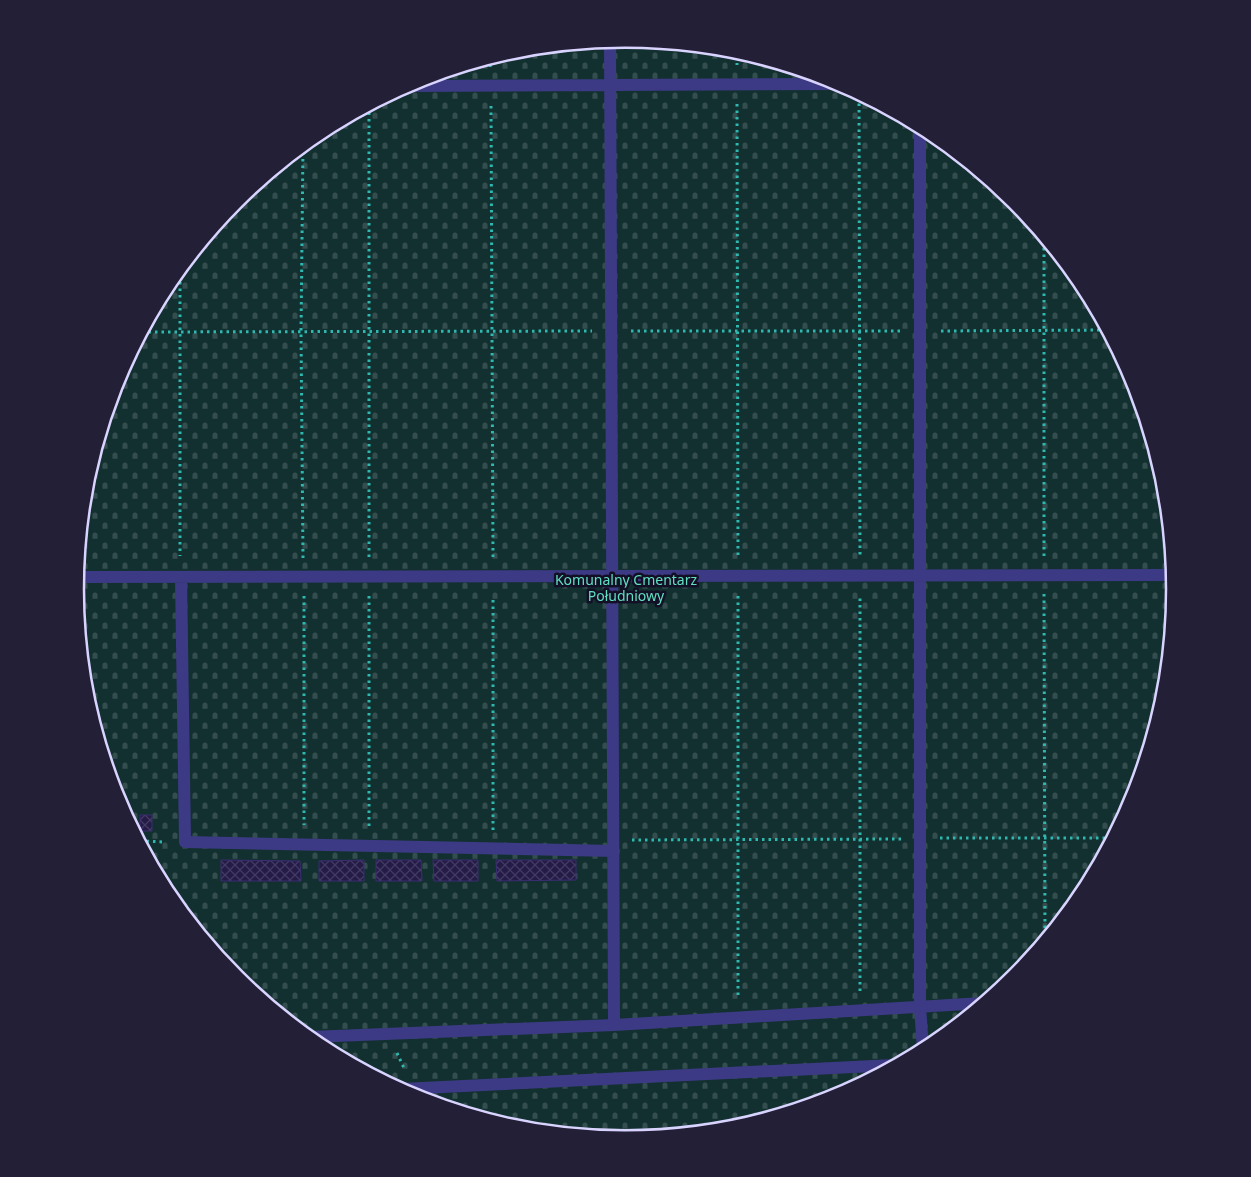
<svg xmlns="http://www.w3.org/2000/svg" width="1251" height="1177" font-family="'Noto Sans',sans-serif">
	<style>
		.cemetery { fill: url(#cemetery-stones) }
		.building { fill: url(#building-cross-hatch); stroke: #3b2d73 }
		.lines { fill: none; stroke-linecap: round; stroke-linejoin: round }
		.path { stroke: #2fb8b0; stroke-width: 3; stroke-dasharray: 2.5 4; stroke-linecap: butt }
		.pedestrian { stroke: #3d3a85; stroke-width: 12 }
		.labels { text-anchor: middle; stroke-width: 5; stroke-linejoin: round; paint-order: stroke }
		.park-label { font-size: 14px; fill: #5fe0c0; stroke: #130f26 }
		.rim { fill: none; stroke: #d9d4ff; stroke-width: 2.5 }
	</style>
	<defs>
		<pattern id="cemetery-stones" width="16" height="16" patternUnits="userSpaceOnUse" patternTransform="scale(1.25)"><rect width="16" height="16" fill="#12302f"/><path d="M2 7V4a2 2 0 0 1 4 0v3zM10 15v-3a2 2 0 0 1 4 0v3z" fill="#344d4e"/></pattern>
		<pattern id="building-cross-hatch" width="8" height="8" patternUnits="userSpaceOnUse" patternTransform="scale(1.25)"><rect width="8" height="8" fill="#241b47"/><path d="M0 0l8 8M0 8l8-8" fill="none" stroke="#433b63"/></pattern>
	</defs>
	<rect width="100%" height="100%" fill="#130f26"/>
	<path class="cemetery" d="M77 588a548 548 0 1 1 1096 0a548 548 0 1 1-1096 0Z"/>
	<path class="building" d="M 140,815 L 152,815 L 152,831 L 140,831 Z
		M 221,860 L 300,861 L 301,881 L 221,881 Z
		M 364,860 L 364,881 L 319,881 L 319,861 Z
		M 376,860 L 421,860 L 422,881 L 376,881 Z
		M 433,860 L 478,860 L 478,881 L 434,881 Z
		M 496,860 L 576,860 L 576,880 L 497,881 Z"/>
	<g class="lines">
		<path class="path" d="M 737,50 L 737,65
			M 490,67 L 491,58
			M 859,97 L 860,556
			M 737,104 L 738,557
			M 491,106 L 493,557
			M 303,146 L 301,332 L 303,558
			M 180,269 L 180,556
			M 631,331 L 902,331
			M 941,331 L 1108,330
			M 142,332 L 592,331
			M 1168,514 L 1168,555
			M 1044,556 L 1044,236
			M 369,557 L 369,105
			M 1044,594 L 1045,940
			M 304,596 L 304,825
			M 369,596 L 369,827
			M 738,596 L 738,997
			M 1168,661 L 1168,594
			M 493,830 L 493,596
			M 940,838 L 1112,838
			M 632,840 L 901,839
			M 140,841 L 165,842
			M 860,991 L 860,595
			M 397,1053 L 404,1068"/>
		<path class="pedestrian" d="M 610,40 L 614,1025
			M 404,86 L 843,84
			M 920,126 L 920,1006 L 923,1050
			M 77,577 L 1174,575
			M 181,577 L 185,842 L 614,851
			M 310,1037 L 614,1025 L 983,1003
			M 401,1089 L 894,1065"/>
	</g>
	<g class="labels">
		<g class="park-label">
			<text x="626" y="585">Komunalny Cmentarz<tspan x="626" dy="16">Południowy</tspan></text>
		</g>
	</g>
	<path d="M0 0H1251V1177H0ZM84 589a541 541 0 1 1 1082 0a541 541 0 1 1-1082 0Z" fill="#231f37" fill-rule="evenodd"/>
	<path class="rim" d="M84 589a541 541 0 1 1 1082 0a541 541 0 1 1-1082 0Z"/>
</svg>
